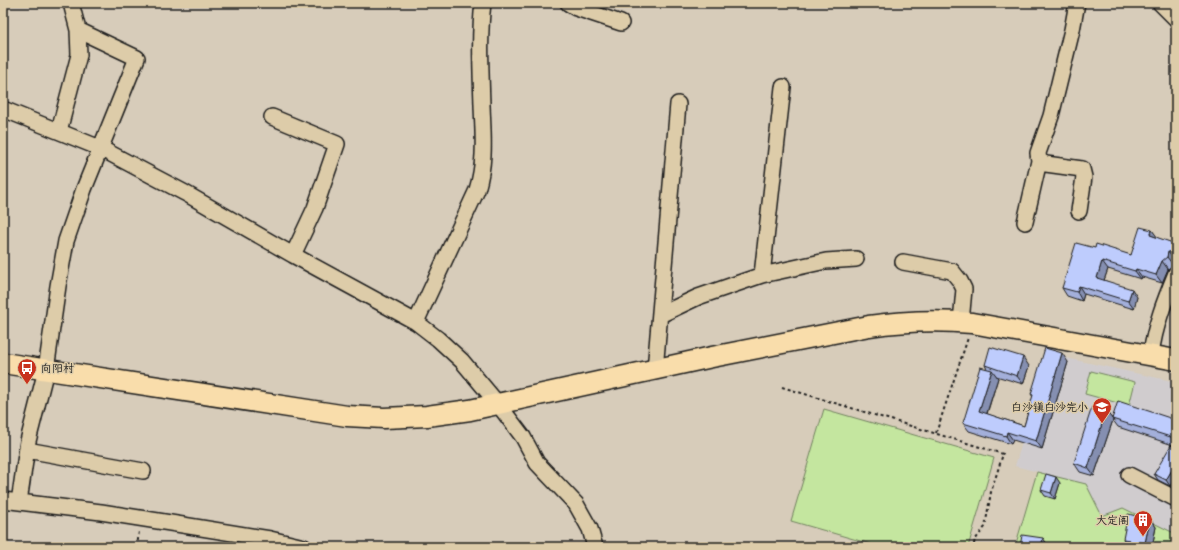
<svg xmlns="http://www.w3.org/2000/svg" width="1179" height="550" font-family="'Playpen Sans','LXGW WenKai TC',sans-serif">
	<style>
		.built { fill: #d0ccce }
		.green { fill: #c4e69f; stroke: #70815e }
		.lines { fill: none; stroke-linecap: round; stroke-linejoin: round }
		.minor-casing { stroke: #1c1c1c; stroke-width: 18 }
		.major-casing { stroke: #1c1c1c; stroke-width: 23 }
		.path { stroke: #1c1c1c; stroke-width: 2; stroke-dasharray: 3 3; stroke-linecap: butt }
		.minor { stroke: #ddcca9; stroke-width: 15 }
		.major { stroke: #f9ddab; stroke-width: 20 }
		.wall { fill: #a3afda; stroke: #1c1c1c }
		.shaded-wall { fill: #858fb1; stroke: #1c1c1c }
		.building { fill: #beccfd; stroke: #1c1c1c }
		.labels { text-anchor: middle; stroke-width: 3; stroke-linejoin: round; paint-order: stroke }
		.poi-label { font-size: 11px; fill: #1c1c1c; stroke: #ddcca9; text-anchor: end }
	</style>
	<rect width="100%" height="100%" fill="#d7ccba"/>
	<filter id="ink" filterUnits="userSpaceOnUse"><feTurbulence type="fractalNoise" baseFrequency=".025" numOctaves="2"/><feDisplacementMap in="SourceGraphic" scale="8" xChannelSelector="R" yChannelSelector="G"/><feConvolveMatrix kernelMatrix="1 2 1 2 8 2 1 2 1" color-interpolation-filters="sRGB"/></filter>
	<g filter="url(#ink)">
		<path class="built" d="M 1048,354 L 1176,382 L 1176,534 L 1123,508 L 1102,516 L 1085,484 L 1015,466 Z"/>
		<path class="green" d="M 1091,371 L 1135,382 L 1129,406 L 1085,394 Z
			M 824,409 L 994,458 L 968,547 L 881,547 L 791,521 Z
			M 1037,472 L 1086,484 L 1102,516 L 1123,508 L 1176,534 L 1176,547 L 1015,547 Z"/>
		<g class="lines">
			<defs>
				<path id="minor" d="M 568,3 L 576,8 L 621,23
					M 1077,3 L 1072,30 L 1051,116 L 1038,153 L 1039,161 L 1046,164 L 1082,169 L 1084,177 L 1079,211
					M 1160,3 L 1176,19
					M 3,109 L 100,148 L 185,193 L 293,255 L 416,322 L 438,339 L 462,361 L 498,404 L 523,437 L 537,463 L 576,504 L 590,529 L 595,547
					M 272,117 L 337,144 L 315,208 L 293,255
					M 59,131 L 79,55 L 78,30 L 71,3
					M 1025,222 L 1039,161
					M 903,262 L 952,271 L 960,281 L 964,289 L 961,322
					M 762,275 L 826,261 L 856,259
					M 660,315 L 698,297 L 762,275 L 783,87
					M 416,322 L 477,190 C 486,160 483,136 482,105 C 481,71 479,36 483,3
					M 1151,354 C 1155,325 1165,300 1176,273
					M 655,370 L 678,104
					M 27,450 L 143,471
					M 1129,475 L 1176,499
					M 3,500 L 101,512 L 158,521 L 270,539 L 304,547
					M 19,502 L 28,441 L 46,370 L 58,286 L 66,241 L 84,189 L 137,58 L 78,30"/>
				<path id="major" d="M 3,363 L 347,416 L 384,418 L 427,416 L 470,410 L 712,357 L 869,326 C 904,321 937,320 972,323 L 1176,360"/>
			</defs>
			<use href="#minor" class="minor-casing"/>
			<use href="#major" class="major-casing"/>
			<path class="path" d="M 782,387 L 1003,454 L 991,492 L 985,527 L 975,540 L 973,547
				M 936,433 L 968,338
				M 137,547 L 139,531"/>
			<use href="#minor" class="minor"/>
			<use href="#major" class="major"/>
		</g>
		<path class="wall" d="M 1152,230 L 1157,238 L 1176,246 L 1176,261 L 1174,260 L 1173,265 L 1168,269 L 1162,283 L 1142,277 L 1141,279 L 1108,269 L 1104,280 L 1137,297 L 1134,309 L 1084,294 L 1082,301 L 1067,296 L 1062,288 L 1095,248 L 1131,255 Z
			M 1068,362 L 1042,449 L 1013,440 L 1011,444 L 969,431 L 963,423 L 987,369 L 985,365 L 1029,366 L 1023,384 L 996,376 L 998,378 L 987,414 L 1024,426 L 1033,397 L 1031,394 Z
			M 1106,411 L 1113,420 L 1094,476 L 1080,472 L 1074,463 Z
			M 1112,419 L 1176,420 L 1176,446 L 1118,427 Z
			M 1176,449 L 1176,476 L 1170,486 L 1158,480 L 1154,474 Z
			M 1060,483 L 1055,499 L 1045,496 L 1041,490 Z
			M 1150,519 L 1156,527 L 1152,547 L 1129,547 L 1123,539 Z"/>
		<path class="shaded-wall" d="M 1152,230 L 1158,238 L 1150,235 Z
			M 1173,243 L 1176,246 L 1176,260 L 1170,252 Z
			M 1168,252 L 1174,260 L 1173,265 L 1167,257 Z
			M 1102,261 L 1108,269 L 1102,286 L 1097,278 Z
			M 1162,261 L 1168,269 L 1162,283 L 1156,275 Z
			M 1136,269 L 1142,277 L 1141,279 L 1135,271 Z
			M 1079,286 L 1084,294 L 1082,301 L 1077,292 Z
			M 1132,289 L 1137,297 L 1134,309 L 1128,301 Z
			M 1062,353 L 1068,362 L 1042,449 L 1036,441 Z
			M 1023,357 L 1029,366 L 1023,384 L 1017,376 Z
			M 992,370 L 998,378 L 985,419 L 979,411 Z
			M 1106,411 L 1113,420 L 1094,476 L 1088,468 Z
			M 1176,431 L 1176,442 L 1174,438 Z
			M 1007,432 L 1013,440 L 1011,444 L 1006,436 Z
			M 1176,463 L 1176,476 L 1170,486 L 1166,480 Z
			M 1056,477 L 1060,483 L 1055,499 L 1051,493 Z
			M 1150,519 L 1156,527 L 1152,547 L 1147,547 L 1145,543 Z
			M 1043,538 L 1049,547 L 1041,547 Z
			M 1139,542 L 1142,547 L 1138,547 Z"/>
		<path class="building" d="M 1140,227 L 1152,230 L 1150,235 L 1173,243 L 1170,252 L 1168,252 L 1167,257 L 1162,261 L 1156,275 L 1136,269 L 1135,271 L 1102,261 L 1097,278 L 1132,289 L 1128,301 L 1079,286 L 1077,292 L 1062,288 L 1076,243 L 1095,248 L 1096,244 L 1131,255 Z
			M 990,347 L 1023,357 L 1017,376 L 985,365 Z
			M 1045,348 L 1062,353 L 1036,441 L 1007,432 L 1006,436 L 963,423 L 980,367 L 992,370 L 979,411 L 1024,426 L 1033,395 L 1031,394 Z
			M 1118,401 L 1176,420 L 1176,431 L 1174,438 L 1112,419 Z
			M 1092,407 L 1106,411 L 1088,468 L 1074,463 Z
			M 1171,445 L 1176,449 L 1176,463 L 1166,480 L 1154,474 Z
			M 1046,474 L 1056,477 L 1051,493 L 1041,490 Z
			M 1128,514 L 1150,519 L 1145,543 L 1139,542 L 1138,547 L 1128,546 L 1130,540 L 1123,539 Z
			M 1022,535 L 1043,538 L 1041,547 L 1020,547 Z"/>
	</g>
	<defs>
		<symbol id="bus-pin" viewBox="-11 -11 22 30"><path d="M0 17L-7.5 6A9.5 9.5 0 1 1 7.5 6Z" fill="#c8321e" stroke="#ddcca9"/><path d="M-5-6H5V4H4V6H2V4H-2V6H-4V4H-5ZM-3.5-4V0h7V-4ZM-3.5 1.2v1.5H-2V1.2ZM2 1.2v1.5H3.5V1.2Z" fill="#fff"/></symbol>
		<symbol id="school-pin" viewBox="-11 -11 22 30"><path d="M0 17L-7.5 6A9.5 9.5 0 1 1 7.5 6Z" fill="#c8321e" stroke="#ddcca9"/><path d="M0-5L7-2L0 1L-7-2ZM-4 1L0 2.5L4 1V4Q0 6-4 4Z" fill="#fff"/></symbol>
		<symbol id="building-pin" viewBox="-11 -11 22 30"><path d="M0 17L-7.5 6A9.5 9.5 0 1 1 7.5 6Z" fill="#c8321e" stroke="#ddcca9"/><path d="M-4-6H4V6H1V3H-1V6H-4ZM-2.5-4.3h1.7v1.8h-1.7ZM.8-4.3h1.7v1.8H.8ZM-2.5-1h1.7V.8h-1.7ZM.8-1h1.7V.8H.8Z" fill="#fff"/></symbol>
	</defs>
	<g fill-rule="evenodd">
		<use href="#bus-pin" x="16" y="357" width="22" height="30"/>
		<use href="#school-pin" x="1091" y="396" width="22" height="30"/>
		<use href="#building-pin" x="1132" y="509" width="22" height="30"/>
	</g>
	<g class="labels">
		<g class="poi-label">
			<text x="41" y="372" text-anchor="start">向阳村</text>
			<text x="1088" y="411">白沙镇白沙完小</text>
			<text x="1129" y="524">大定阁</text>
		</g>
	</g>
	<rect width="1179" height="550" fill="none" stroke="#ddcca9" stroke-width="16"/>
	<rect x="8" y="8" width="1163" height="534" fill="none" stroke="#1c1c1c" stroke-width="1.5" filter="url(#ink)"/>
</svg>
